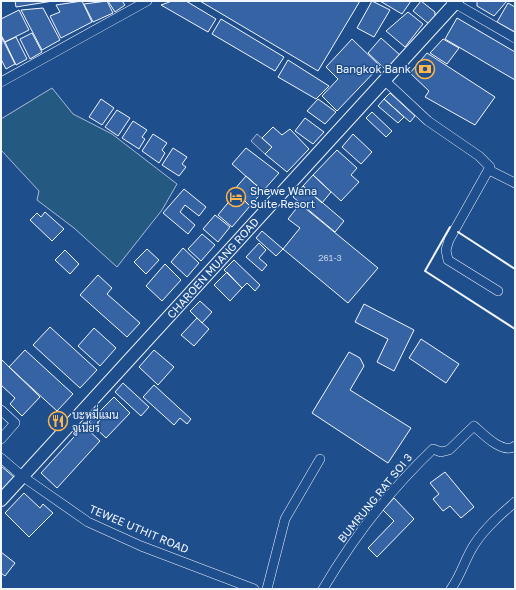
<svg xmlns="http://www.w3.org/2000/svg" width="516" height="590" font-family="'Golos Text',Sarabun,sans-serif">
	<style>
		.green { fill: #245a82; stroke: #a8bbd7 }
		.parking { fill: #305b95; stroke: #a8bbd7 }
		.building { fill: #3563a3; stroke: #f2f6ff }
		.lines { fill: none; stroke-linecap: round; stroke-linejoin: round }
		.street-casing { stroke: #f2f6ff; stroke-width: 10 }
		.secondary-casing { stroke: #f2f6ff; stroke-width: 14 }
		.street { stroke: #1f4e8c; stroke-width: 9 }
		.secondary { stroke: #1f4e8c; stroke-width: 12 }
		.wall { stroke: #f2f6ff; stroke-width: 2 }
		.labels { text-anchor: middle; stroke-width: 3; stroke-linejoin: round; paint-order: stroke }
		.number-label { font-size: 9px; fill: #c3d1e8 }
		.poi-label { font-size: 11px; fill: #f2f6ff; stroke: #1f4e8c; text-anchor: start }
		.street-label { font-size: 11px; fill: #f2f6ff; stroke: #1f4e8c }
	</style>
	<rect width="100%" height="100%" fill="#1f4e8c"/>
	<path class="green" d="M 52,88 L 73,114 L 112,134 L 177,184 L 162,210 L 117,267 L 74,228 L 37,200 L 39,191 L 1,150 L 1,119 Z"/>
	<path class="parking" d="M 257,134 L 272,147 L 265,154 L 251,141 Z"/>
	<path class="building" d="M 15,1 L 53,1 L 16,7 Z
		M 82,1 L 92,22 L 61,38 L 50,16 L 60,12 L 56,5 Z
		M 107,1 L 113,13 L 93,22 L 84,4 Z
		M 108,1 L 122,1 L 125,5 L 115,12 Z
		M 172,1 L 186,1 L 216,19 L 208,32 L 161,5 Z
		M 200,1 L 360,1 L 318,71 Z
		M 372,1 L 390,10 L 374,37 L 357,28 Z
		M 380,1 L 411,1 L 402,14 Z
		M 421,1 L 435,12 L 435,17 L 429,24 L 413,11 Z
		M 477,1 L 507,1 L 494,16 L 477,6 Z
		M 508,3 L 515,7 L 515,32 L 497,22 Z
		M 43,8 L 60,40 L 42,50 L 21,10 Z
		M 19,10 L 29,30 L 5,42 L 1,35 L 1,19 Z
		M 408,12 L 423,24 L 405,47 L 386,31 Z
		M 457,18 L 515,52 L 515,80 L 445,39 Z
		M 221,19 L 284,57 L 275,71 L 212,34 Z
		M 32,33 L 42,52 L 30,59 L 20,39 Z
		M 16,37 L 27,59 L 16,65 L 5,42 Z
		M 2,38 L 15,64 L 6,69 L 1,59 Z
		M 381,38 L 400,55 L 386,70 L 368,53 Z
		M 352,39 L 380,66 L 337,111 L 322,96 L 338,79 L 326,67 Z
		M 443,39 L 459,48 L 447,64 L 430,53 Z
		M 427,53 L 495,97 L 475,125 L 425,97 L 429,91 L 410,73 Z
		M 288,60 L 329,86 L 316,99 L 278,77 Z
		M 390,93 L 415,116 L 410,122 L 384,99 Z
		M 101,99 L 114,108 L 102,125 L 89,117 Z
		M 318,99 L 336,112 L 325,124 L 307,111 Z
		M 384,99 L 404,117 L 398,123 L 378,106 Z
		M 117,110 L 130,118 L 118,136 L 105,127 Z
		M 372,112 L 392,131 L 386,137 L 366,118 Z
		M 305,118 L 324,132 L 313,144 L 295,131 Z
		M 133,121 L 147,130 L 142,137 L 145,139 L 139,149 L 122,138 Z
		M 273,127 L 282,135 L 290,129 L 309,149 L 287,172 L 265,154 L 272,147 L 262,138 Z
		M 153,134 L 167,143 L 162,150 L 165,153 L 159,163 L 142,151 Z
		M 353,134 L 372,152 L 361,164 L 342,147 Z
		M 173,148 L 187,157 L 182,164 L 186,167 L 179,176 L 162,165 Z
		M 246,148 L 279,173 L 263,191 L 232,164 Z
		M 337,150 L 357,168 L 351,175 L 359,182 L 341,201 L 313,175 Z
		M 313,175 L 331,192 L 322,203 L 303,186 Z
		M 246,176 L 263,191 L 250,206 L 234,190 Z
		M 303,186 L 344,221 L 335,232 L 293,197 Z
		M 184,189 L 206,207 L 199,216 L 185,205 L 180,212 L 195,225 L 188,234 L 163,213 Z
		M 236,193 L 250,206 L 232,227 L 218,215 Z
		M 300,204 L 378,268 L 348,303 L 283,249 L 300,228 L 288,219 Z
		M 45,212 L 64,229 L 52,241 L 30,220 L 37,213 L 41,217 Z
		M 215,215 L 230,227 L 218,242 L 203,229 Z
		M 262,231 L 283,249 L 276,256 L 256,238 Z
		M 202,234 L 215,245 L 201,261 L 188,249 Z
		M 259,243 L 266,250 L 259,258 L 267,265 L 262,271 L 246,257 Z
		M 183,248 L 199,263 L 187,277 L 171,262 Z
		M 147,249 L 159,260 L 146,274 L 134,262 Z
		M 65,250 L 79,264 L 70,274 L 55,260 Z
		M 234,260 L 260,285 L 255,291 L 247,283 L 242,288 L 224,270 Z
		M 165,264 L 181,280 L 162,301 L 146,286 Z
		M 227,272 L 242,288 L 230,301 L 214,285 Z
		M 98,275 L 112,288 L 107,294 L 140,323 L 127,337 L 80,295 Z
		M 200,301 L 212,312 L 202,323 L 190,311 Z
		M 364,304 L 414,330 L 394,371 L 377,362 L 388,339 L 355,322 Z
		M 197,318 L 209,329 L 194,346 L 181,335 Z
		M 50,327 L 97,370 L 80,388 L 33,345 Z
		M 94,328 L 116,348 L 100,366 L 78,346 Z
		M 421,339 L 459,364 L 446,383 L 409,358 Z
		M 25,350 L 73,394 L 57,411 L 9,367 Z
		M 154,350 L 174,367 L 158,385 L 139,367 Z
		M 349,352 L 360,358 L 364,366 L 350,390 L 411,428 L 388,463 L 312,413 Z
		M 1,359 L 40,397 L 22,416 L 10,404 L 15,398 L 1,385 Z
		M 123,383 L 149,407 L 141,416 L 115,392 Z
		M 154,385 L 191,419 L 187,424 L 180,418 L 174,425 L 143,397 Z
		M 114,397 L 130,413 L 106,438 L 89,422 Z
		M 84,426 L 100,441 L 57,488 L 41,473 Z
		M 1,466 L 14,477 L 1,492 Z
		M 445,472 L 474,507 L 461,518 L 450,506 L 443,511 L 433,499 L 439,494 L 430,483 Z
		M 24,493 L 40,508 L 43,504 L 53,513 L 29,537 L 5,513 Z
		M 394,498 L 414,519 L 377,557 L 368,548 L 394,521 L 383,510 Z
		M 1,552 L 15,563 L 5,576 L 1,573 Z"/>
	<g class="lines">
		<defs>
			<path id="street" d="M 451,1 L 515,38
				M 384,80 L 428,121 L 479,156 L 490,167 L 449,240 L 446,250 L 448,260 L 498,291
				M 1,82 L 147,1
				M 489,170 L 515,183
				M 1,410 L 15,423 L 1,439
				M 1,458 L 22,476 L 88,522 L 141,546 L 254,589
				M 267,589 L 285,519 L 320,459
				M 323,589 C 353,538 390,490 433,449 L 441,452 L 449,450 L 474,426 C 483,434 503,455 515,446
				M 451,589 C 461,575 465,559 474,545 C 485,528 500,515 515,502"/>
			<path id="secondary" d="M 1,500 L 457,1"/>
		</defs>
		<use href="#street" class="street-casing"/>
		<use href="#secondary" class="secondary-casing"/>
		<use href="#street" class="street"/>
		<use href="#secondary" class="secondary"/>
		<path class="wall" d="M 450,227 L 425,271 L 515,329
			M 458,232 L 515,269"/>
	</g>
	<defs>
		<symbol id="bank-ring" viewBox="-11 -11 22 22"><circle r="9.5" fill="#1f4e8c" stroke="#ffb74d" stroke-width="1.5"/><path d="M-6-4H6V4H-6ZM0-2.3a2.3 2.3 0 1 0 0 4.6a2.3 2.3 0 1 0 0-4.6Z" fill="#ffb74d"/></symbol>
		<symbol id="hotel-ring" viewBox="-11 -11 22 22"><circle r="9.5" fill="#1f4e8c" stroke="#ffb74d" stroke-width="1.5"/><path d="M-6-4.5h1.5V1H6V5H4.5V3h-9V5H-6ZM-4 0a1.8 1.8 0 1 1 3.6 0ZM.5 0V-2.5h3Q6-2.5 6 0Z" fill="#ffb74d"/></symbol>
		<symbol id="restaurant-ring" viewBox="-11 -11 22 22"><circle r="9.5" fill="#1f4e8c" stroke="#ffb74d" stroke-width="1.5"/><path d="M-5-6h1v4h1v-4h1v4h1v-4h1v5L-1.5 .5V6h-2V.5L-5-1ZM5-6V6H3V1.5H1.5Q1.5-4 5-6Z" fill="#ffb74d"/></symbol>
	</defs>
	<g fill-rule="evenodd">
		<use href="#bank-ring" x="414" y="58" width="22" height="22"/>
		<use href="#hotel-ring" x="225" y="186" width="22" height="22"/>
		<use href="#restaurant-ring" x="47" y="410" width="22" height="22"/>
	</g>
	<g class="labels">
		<g class="number-label">
			<text x="330" y="261">261-3</text>
		</g>
		<g class="poi-label">
			<text x="411" y="73" text-anchor="end">Bangkok Bank</text>
			<text x="250" y="195">Shewe Wana<tspan x="250" dy="13">Suite Resort</tspan></text>
			<text x="72" y="419">บะหมี่แมน<tspan x="72" dy="13">จูเนียร์</tspan></text>
		</g>
		<g class="street-label">
			<text transform="translate(213 268) rotate(-48)" y="4">CHAROEN MUANG ROAD</text>
			<text transform="translate(375 498) rotate(-51)" y="4">BUMRUNG RAT SOI 3</text>
			<text transform="translate(139 529) rotate(23)" y="4">TEWEE UTHIT ROAD</text>
		</g>
	</g>
	<rect width="516" height="590" fill="none" stroke="#f2f6ff" stroke-width="4"/>
</svg>
